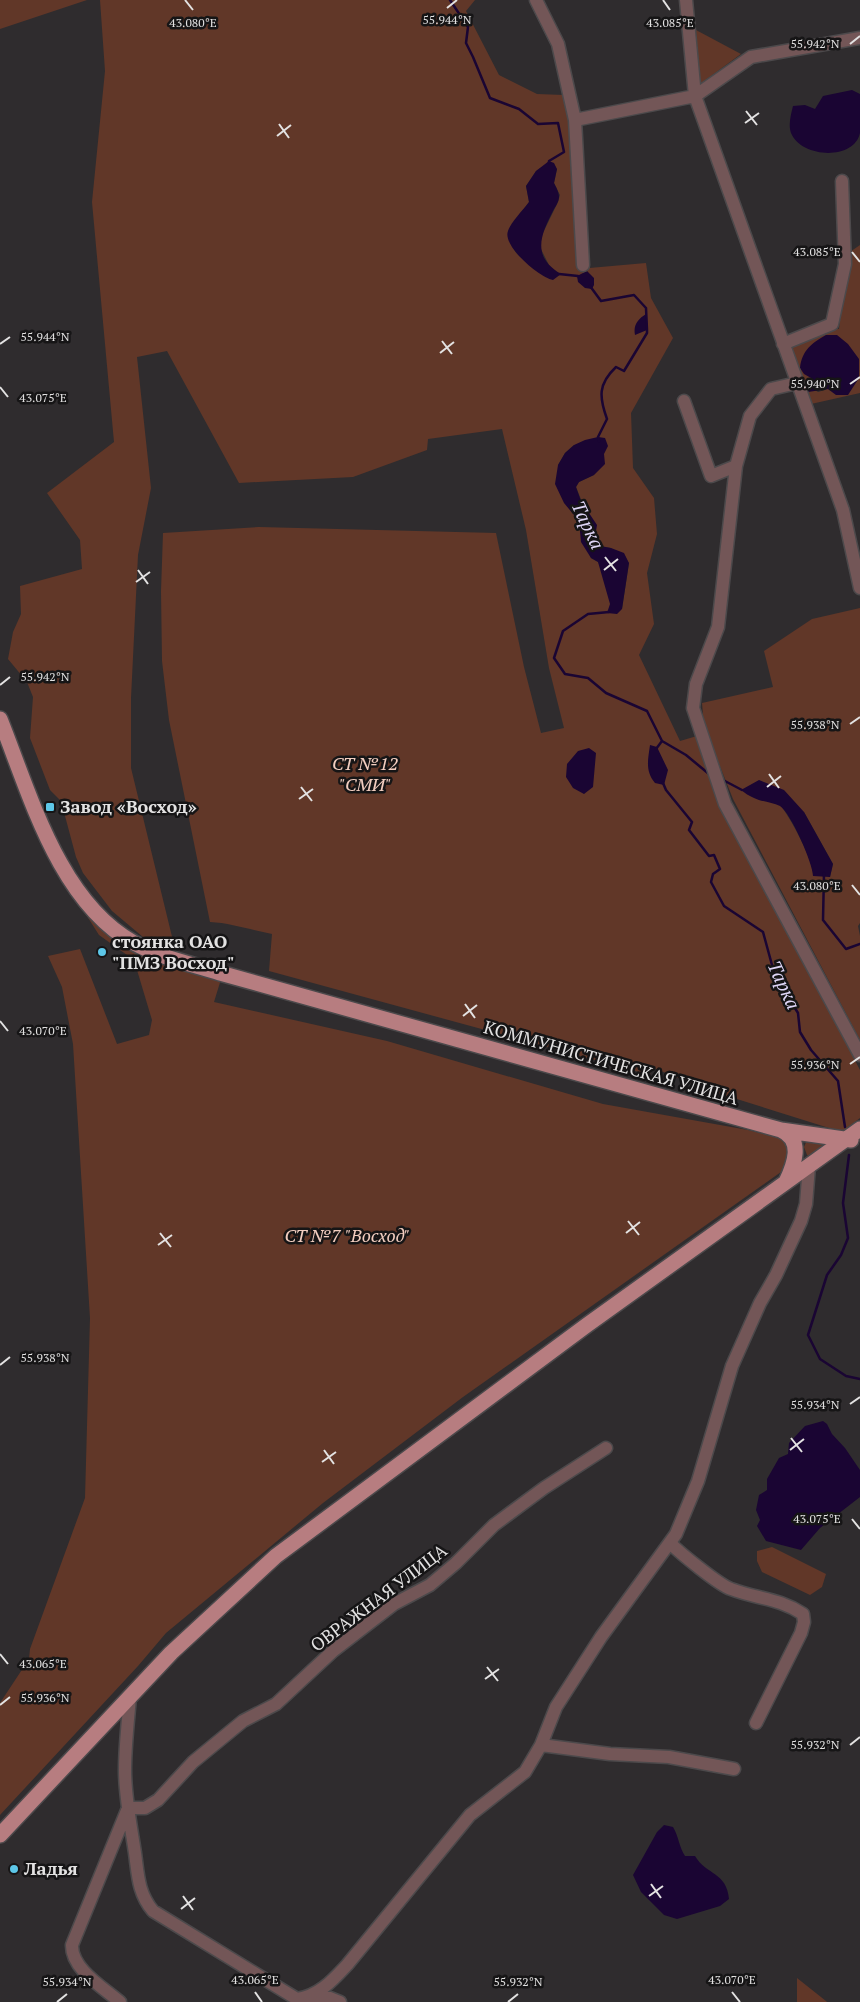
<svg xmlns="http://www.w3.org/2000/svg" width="860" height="2002" font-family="'PT Serif',serif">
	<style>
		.green { fill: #613728; fill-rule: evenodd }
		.water { fill: #1a0533 }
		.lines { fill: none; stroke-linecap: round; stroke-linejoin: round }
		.stream { stroke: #1a0533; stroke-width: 2.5 }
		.minor-casing { stroke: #4c494b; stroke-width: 15 }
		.major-casing { stroke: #4c494b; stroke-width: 18 }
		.minor { stroke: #735657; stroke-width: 12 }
		.major { stroke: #b77d80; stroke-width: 15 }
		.ticks { fill: none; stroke: #e3e2e2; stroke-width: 2 }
		.poi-dot { fill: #5dc7e8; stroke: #161516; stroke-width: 2 }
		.labels { text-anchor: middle; stroke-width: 5; stroke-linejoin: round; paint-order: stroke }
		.park-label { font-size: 18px; font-style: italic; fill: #f3cec0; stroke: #161516 }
		.poi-label { font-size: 18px; font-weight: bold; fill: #e3e2e2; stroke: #161516; text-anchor: start }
		.street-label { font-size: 18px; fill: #e3e2e2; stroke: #161516 }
		.water-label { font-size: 19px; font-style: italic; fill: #ded5f6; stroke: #161516 }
		.ticks-label { font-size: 12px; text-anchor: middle; fill: #e3e2e2; stroke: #161516; stroke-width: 5; stroke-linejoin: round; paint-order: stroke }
	</style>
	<rect width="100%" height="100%" fill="#2f2c2e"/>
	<path class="green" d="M 0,0 L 87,0 L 0,29 Z
		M 100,0 L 475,0 L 466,11 L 499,75 L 537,94 L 564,95 L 570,120 L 578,269 L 646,263 L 651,298 L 673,338 L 631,413 L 633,468 L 654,498 L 657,534 L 647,573 L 654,624 L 639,655 L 680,741 L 697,736 L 722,807 L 860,1070 L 860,1118 L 843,1131 L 829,1128 L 708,1090 L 651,1067 L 650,1075 L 269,971 L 272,934 C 251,930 231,923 210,922 L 169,720 L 162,661 L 161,591 L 163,533 L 259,527 L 496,533 L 524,667 L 541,733 L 564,728 L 549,668 L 526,530 L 502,429 L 428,439 L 427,450 L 353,477 L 239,483 L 167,351 L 137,357 L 151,488 L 138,555 L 131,698 L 131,768 L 175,949 L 143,937 L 112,911 L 83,873 L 76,857 L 61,801 L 50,790 L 30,738 L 33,697 L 27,682 L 8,659 L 13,632 L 21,614 L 20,586 L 82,569 L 80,540 L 47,493 L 114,442 L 92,202 L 105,71 ZM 542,167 L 557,169 L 554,183 L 560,195 L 558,202 L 541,237 L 541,249 L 550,267 C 523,261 514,260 508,231 L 529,202 L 526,186 L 536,171 ZM 574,445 L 594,475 L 579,482 L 576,487 L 600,546 L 611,548 L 629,563 L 622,609 L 598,562 L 591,558 L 581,531 L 579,521 L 576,518 L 558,465 L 565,453 Z
		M 696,30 L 741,54 L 700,84 Z
		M 860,245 L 860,393 L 811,404 L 789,346 L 833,328 L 839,329 L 847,254 ZM 811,378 L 848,395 L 828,389 L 818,392 L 806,384 Z
		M 860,608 L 860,923 L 858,926 L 860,936 L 860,1040 L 733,799 L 704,726 L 702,703 L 773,687 L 764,651 L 812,619 ZM 782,807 L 804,812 L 833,864 L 830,877 L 813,870 C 806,847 795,827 782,807 Z
		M 87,911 L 96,919 L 222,976 L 214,1002 L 387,1041 L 603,1104 L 748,1130 L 783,1139 L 791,1155 L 781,1172 L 463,1397 L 323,1503 L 166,1633 L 138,1666 L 0,1815 L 0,1703 L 29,1659 L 30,1649 L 85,1498 L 90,1318 L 73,1044 L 62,987 L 48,956 L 80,949 L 117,1044 L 149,1035 L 152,1020 L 134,960 L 99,935 L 85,913 Z
		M 807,1140 L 821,1142 L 822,1146 L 809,1156 L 807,1155 L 804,1147 Z
		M 772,1547 L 826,1574 L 822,1587 L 810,1595 L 762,1572 L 757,1561 L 757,1551 Z
		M 797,1978 L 826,2001 L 827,2002 L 797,2002 Z"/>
	<path class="water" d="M 852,90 L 860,94 C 860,106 860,121 860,133 C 854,161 801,158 791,133 C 788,125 791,114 793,106 L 805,105 L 815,109 L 823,96 Z
		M 549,161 L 554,163 L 557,169 L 554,183 C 556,187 559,192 559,197 C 559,202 555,207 553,211 C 540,236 532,257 561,274 L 553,280 C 539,277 502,246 508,231 C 511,222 523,210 529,202 L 526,186 L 536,171 Z
		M 587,271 L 594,278 L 594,285 L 592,289 L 585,288 L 578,282 L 577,276 Z
		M 646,314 L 647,330 L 635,335 C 633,325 638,319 646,314 Z
		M 826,335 L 837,335 L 848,344 L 859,359 L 859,378 L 848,395 L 836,395 L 828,389 L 808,392 L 806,384 L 811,378 L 804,374 L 800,368 C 802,350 812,343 826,335 Z
		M 598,437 L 605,438 L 608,446 L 604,454 L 605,464 L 594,475 L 579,482 L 576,487 L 581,501 L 597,525 L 595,537 L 600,546 L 611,548 L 624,553 L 629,563 L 622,609 L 617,614 L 607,613 L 610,604 L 598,562 L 591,558 L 581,542 L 579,521 L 564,503 L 555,484 L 558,465 L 565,453 L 574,445 L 585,440 Z
		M 650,745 L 657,747 L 668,770 L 664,785 L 655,783 C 645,771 648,760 650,745 Z
		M 589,748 L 596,753 L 593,787 L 584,794 L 573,788 L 566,777 L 567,764 L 578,751 Z
		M 759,780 L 784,790 L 804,812 L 833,864 L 830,877 L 813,876 C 813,863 790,812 780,806 C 772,802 762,802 754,798 C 749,796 745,793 741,790 Z
		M 823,1421 L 827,1424 L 832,1434 L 845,1448 L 860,1470 L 860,1497 L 820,1528 L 801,1550 L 766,1541 L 757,1526 L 760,1520 L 756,1510 L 759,1495 L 767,1490 L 767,1479 L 779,1458 L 788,1454 L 789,1443 L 805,1426 Z
		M 664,1825 L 673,1827 C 679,1837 679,1847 685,1856 L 695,1856 C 706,1875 727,1872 729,1899 L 720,1906 L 677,1919 L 664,1915 L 641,1892 L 633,1875 L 657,1832 Z"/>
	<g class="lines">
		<path class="stream" d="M 450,0 L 468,27 L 466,43 L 473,57 L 490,98 L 519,109 L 538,124 L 558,123 L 564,152 L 549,161 L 549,163
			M 559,274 L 578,276
			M 590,286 L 601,301 L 634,295 L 646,308 L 647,330 L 647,333 L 624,371 L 616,367 C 598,384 599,397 607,419 L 598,437 L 599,441
			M 609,612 L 588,614 L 563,631 L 554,658 L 565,674 L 588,678 L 606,693 L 647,711 L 662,741 L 656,749
			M 662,741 L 686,755 L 709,774
			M 723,780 L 742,790
			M 663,783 L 666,790 L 692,822 L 689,830 L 709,856 L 714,855 L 720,869 L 713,874 L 711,882 L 724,906 L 763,932 L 775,976 L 798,1013 L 800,1032 L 811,1050 L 838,1081 L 845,1127
			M 824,873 L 823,920 L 846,949 L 860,944
			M 849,1155 L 843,1203 L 848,1238 L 841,1255 L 827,1275 L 808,1335 L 820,1359 L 846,1376 L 860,1379"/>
		<defs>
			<path id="minor" d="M 536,0 L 558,44 L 575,120 L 583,265
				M 686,0 L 695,96 L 843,510 L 860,588
				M 575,120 L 695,96 L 751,57 L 860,38
				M 783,344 L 832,324 L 845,264 L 842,181
				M 797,383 L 771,389 L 750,416 L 736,466 L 718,627 L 696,684 L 693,708 L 725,804 L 860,1055
				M 684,401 L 711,476 L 736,466
				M 670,1543 C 680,1553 719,1585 731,1589 C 757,1599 779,1598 803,1614 L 804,1622 L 801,1633 L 756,1723
				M 130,1697 C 128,1721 125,1746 125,1770 C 125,1798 131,1826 135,1853 C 138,1875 138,1893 153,1911 L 297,1999 C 319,1996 333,1980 347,1965 L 470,1815 L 525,1772 L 541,1745 L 556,1707 L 601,1637 L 676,1534 L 698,1481 L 732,1366 L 760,1303 L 776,1275 L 801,1221 L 806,1204 L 809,1166
				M 541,1745 L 610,1754 L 669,1757 L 734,1769
				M 128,1808 L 145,1808 L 158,1800 L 193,1762 L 243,1721 L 276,1704 L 333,1651 L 394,1604 L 430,1585 L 456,1563 L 494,1525 L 544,1488 L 606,1448
				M 308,1998 L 325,1996 L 340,2002
				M 120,2002 C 104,1988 71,1969 72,1945 L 128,1808"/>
			<path id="major" d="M 0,719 C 30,794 59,902 134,943 C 161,958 192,964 220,973 L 781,1130 L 851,1140
				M 781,1130 C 804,1140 794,1165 786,1182
				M 0,1835 L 171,1653 L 276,1556 L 587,1325 L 860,1129"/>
		</defs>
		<use href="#minor" class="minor-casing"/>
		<use href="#major" class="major-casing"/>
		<use href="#minor" class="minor"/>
		<use href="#major" class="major"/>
	</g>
	<path class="ticks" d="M 185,0 L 193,10M 663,0 L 670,10M 447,8 L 457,0M 850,44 L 860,36M 746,111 L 757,125M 745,123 L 759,113M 279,124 L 289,138M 277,136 L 291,125M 852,252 L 860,262M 442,341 L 452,354M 0,344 L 10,337M 440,353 L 454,342M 850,384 L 860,377M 0,387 L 8,397M 605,557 L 616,571M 138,570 L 148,584M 604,570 L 618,559M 136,582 L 150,572M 0,685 L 10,677M 850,724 L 860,717M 769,774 L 779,788M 301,787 L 312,801M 767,787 L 781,776M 299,799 L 313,789M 852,885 L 860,895M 465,1004 L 475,1018M 463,1016 L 477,1005M 0,1021 L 8,1031M 850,1064 L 860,1057M 628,1221 L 639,1235M 160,1233 L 171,1247M 626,1233 L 640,1222M 158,1245 L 172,1235M 0,1365 L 10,1357M 850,1404 L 860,1397M 791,1438 L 802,1452M 324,1450 L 334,1464M 790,1450 L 804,1439M 322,1462 L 336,1452M 852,1519 L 860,1529M 0,1654 L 8,1664M 487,1667 L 498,1681M 485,1679 L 499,1669M 0,1705 L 10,1697M 850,1745 L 860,1737M 651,1884 L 661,1898M 183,1896 L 193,1910M 649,1896 L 663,1886M 181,1909 L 195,1898M 255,1992 L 262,2002M 732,1992 L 740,2002M 57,2002 L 67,1994M 508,2002 L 518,1994"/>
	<g class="poi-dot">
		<rect x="45" y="802" width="10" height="10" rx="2.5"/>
		<circle cx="102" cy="952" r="5"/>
		<circle cx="14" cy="1869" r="5"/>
	</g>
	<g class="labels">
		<g class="park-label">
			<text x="365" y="770">СТ №12<tspan x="365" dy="21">"СМИ"</tspan></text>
			<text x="347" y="1242">СТ №7 "Восход"</text>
		</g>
		<g class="poi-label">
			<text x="60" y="813">Завод «Восход»</text>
			<text x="112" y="948">стоянка ОАО<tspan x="112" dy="21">"ПМЗ Восход"</tspan></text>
			<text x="24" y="1875">Ладья</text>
		</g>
		<g class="street-label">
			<text transform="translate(611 1063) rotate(16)" y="6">КОММУНИСТИЧЕСКАЯ УЛИЦА</text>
			<text transform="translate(379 1598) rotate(-37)" y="6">ОВРАЖНАЯ УЛИЦА</text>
		</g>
		<g class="water-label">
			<text transform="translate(588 525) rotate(65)" y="7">Тарка</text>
			<text transform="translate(784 985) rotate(65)" y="7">Тарка</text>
		</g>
	</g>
	<g class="ticks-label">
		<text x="447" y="24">55.944°N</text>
		<text x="193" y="27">43.080°E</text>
		<text x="670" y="27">43.085°E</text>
		<text x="815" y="48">55.942°N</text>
		<text x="817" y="256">43.085°E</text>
		<text x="45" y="341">55.944°N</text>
		<text x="815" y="388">55.940°N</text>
		<text x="43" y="402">43.075°E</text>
		<text x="45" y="681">55.942°N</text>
		<text x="815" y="729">55.938°N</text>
		<text x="817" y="890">43.080°E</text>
		<text x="43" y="1035">43.070°E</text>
		<text x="815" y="1069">55.936°N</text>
		<text x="45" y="1362">55.938°N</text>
		<text x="815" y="1409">55.934°N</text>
		<text x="817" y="1523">43.075°E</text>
		<text x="43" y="1668">43.065°E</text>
		<text x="45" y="1702">55.936°N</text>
		<text x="815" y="1749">55.932°N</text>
		<text x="255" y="1984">43.065°E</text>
		<text x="732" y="1984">43.070°E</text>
		<text x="67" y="1986">55.934°N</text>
		<text x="518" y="1986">55.932°N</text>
	</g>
</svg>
